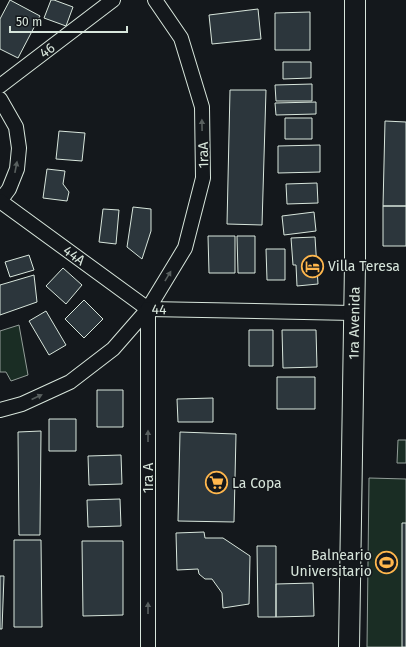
<svg xmlns="http://www.w3.org/2000/svg" width="406" height="647" font-family="'Fira Sans',sans-serif">
	<style>
		.green { fill: #1a2d24; stroke: #939e99 }
		.building { fill: #2c363c; stroke: #d8e6dc }
		.lines { fill: none; stroke-linecap: round; stroke-linejoin: round }
		.street-casing { stroke: #d8e6dc; stroke-width: 16 }
		.secondary-casing { stroke: #d8e6dc; stroke-width: 22 }
		.street { stroke: #14181c; stroke-width: 14 }
		.secondary { stroke: #14181c; stroke-width: 20 }
		.oneway { fill: #59605f }
		.labels { text-anchor: middle; stroke-width: 3; stroke-linejoin: round; paint-order: stroke }
		.street-label { font-size: 14px; fill: #d8e6dc; stroke: #14181c }
		.poi-label { font-size: 14px; fill: #d8e6dc; stroke: #14181c; text-anchor: start }
	</style>
	<rect width="100%" height="100%" fill="#14181c"/>
	<path class="green" d="M 19,325 L 28,375 L 11,381 L 6,372 L 0,372 L 0,331 Z
		M 398,440 L 406,440 L 406,463 L 397,463 Z
		M 369,478 L 406,479 L 406,647 L 367,647 Z"/>
	<path class="building" d="M 10,0 L 40,16 L 18,58 L 0,49 L 0,19 Z
		M 51,0 L 54,0 L 73,7 L 66,26 L 44,18 Z
		M 258,9 L 261,39 L 212,44 L 209,15 Z
		M 310,12 L 310,50 L 275,50 L 275,13 Z
		M 283,62 L 311,62 L 311,78 L 283,79 Z
		M 312,84 L 312,101 L 276,101 L 275,85 Z
		M 230,90 L 266,90 L 262,225 L 227,224 Z
		M 316,102 L 316,114 L 276,115 L 275,103 Z
		M 285,118 L 312,118 L 312,139 L 285,139 Z
		M 385,121 L 406,122 L 406,206 L 383,206 Z
		M 59,131 L 85,133 L 82,161 L 56,159 Z
		M 320,145 L 320,172 L 278,173 L 278,146 Z
		M 47,169 L 65,171 L 63,184 L 69,192 L 67,201 L 43,198 Z
		M 317,183 L 318,203 L 287,204 L 286,184 Z
		M 383,206 L 406,206 L 406,246 L 383,246 Z
		M 133,207 L 151,209 L 151,231 L 142,259 L 127,247 Z
		M 103,209 L 119,210 L 116,244 L 99,242 Z
		M 314,212 L 316,231 L 284,235 L 282,216 Z
		M 208,236 L 235,236 L 235,273 L 209,273 Z
		M 237,236 L 255,236 L 255,273 L 238,273 Z
		M 315,237 L 318,284 L 297,286 L 296,265 L 293,265 L 291,238 Z
		M 266,249 L 285,249 L 285,280 L 267,280 Z
		M 29,255 L 34,270 L 10,277 L 5,262 Z
		M 63,268 L 82,285 L 66,304 L 46,286 Z
		M 34,275 L 37,302 L 0,315 L 0,285 Z
		M 84,300 L 103,319 L 84,338 L 65,319 Z
		M 46,311 L 66,345 L 49,355 L 29,321 Z
		M 249,330 L 273,330 L 273,366 L 249,366 Z
		M 282,330 L 316,330 L 317,367 L 283,368 Z
		M 277,377 L 315,377 L 315,409 L 277,409 Z
		M 97,390 L 123,390 L 123,427 L 97,427 Z
		M 213,398 L 213,422 L 178,422 L 177,399 Z
		M 49,419 L 76,419 L 76,451 L 49,451 Z
		M 41,431 L 40,535 L 19,535 L 18,432 Z
		M 180,432 L 236,434 L 234,522 L 178,521 Z
		M 121,455 L 122,484 L 89,485 L 88,456 Z
		M 120,499 L 121,526 L 88,527 L 87,500 Z
		M 402,523 L 406,523 L 406,647 L 402,647 Z
		M 204,532 L 205,538 L 223,538 L 250,556 L 249,604 L 223,608 L 222,593 L 212,579 L 205,579 L 199,574 L 198,569 L 177,570 L 176,533 Z
		M 14,540 L 41,540 L 42,627 L 14,627 Z
		M 82,541 L 123,541 L 123,615 L 83,616 Z
		M 257,546 L 276,546 L 276,617 L 258,617 Z
		M 0,576 L 4,576 L 2,629 L 0,629 Z
		M 313,583 L 314,616 L 276,617 L 276,584 Z"/>
	<g class="lines">
		<defs>
			<g id="street">
				<path id="s1" d="M 0,86 L 113,0"/>
				<path d="M 0,99 L 16,127 L 19,148 L 17,169 L 9,189 L 0,201"/>
				<path id="s2" d="M 0,201 L 148,309"/>
				<path id="s3" d="M 148,309 L 353,313"/>
				<path d="M 0,410 L 22,404 L 70,382 L 113,349 L 148,309 L 185,248 L 203,178 L 202,107 L 181,38 L 155,0"/>
				<path d="M 148,647 L 148,309"/>
			</g>
			<g id="secondary">
				<path id="s4" d="M 349,647 L 355,263 L 355,0"/>
			</g>
		</defs>
		<use href="#street" class="street-casing"/>
		<use href="#secondary" class="secondary-casing"/>
		<use href="#street" class="street"/>
		<use href="#secondary" class="secondary"/>
	</g>
	<defs><path id="oneway-solid" d="M-6-.8H1V-3.2L6.5 0L1 3.2V.8H-6Z"/></defs>
	<g class="oneway">
		<use href="#oneway-solid" transform="translate(202 125) rotate(-91)"/>
		<use href="#oneway-solid" transform="translate(16 167) rotate(-79)"/>
		<use href="#oneway-solid" transform="translate(168 276) rotate(-59)"/>
		<use href="#oneway-solid" transform="translate(37 397) rotate(-25)"/>
		<use href="#oneway-solid" transform="translate(148 436) rotate(-90)"/>
		<use href="#oneway-solid" transform="translate(148 608) rotate(-90)"/>
	</g>
	<defs>
		<symbol id="hotel-ring" viewBox="-11 -11 22 22"><circle r="9.5" fill="#14181c" stroke="#ffb74d" stroke-width="1.5"/><path d="M-6-4.5h1.5V1H6V5H4.5V3h-9V5H-6ZM-4 0a1.8 1.8 0 1 1 3.6 0ZM.5 0V-2.5h3Q6-2.5 6 0Z" fill="#ffb74d"/></symbol>
		<symbol id="supermarket-ring" viewBox="-11 -11 22 22"><circle r="9.5" fill="#14181c" stroke="#ffb74d" stroke-width="1.5"/><path d="M-6-5.5h2.5l.6 2H6L4.5 2H-2.5L-4.4-4H-6ZM-1.5 3.2a1.3 1.3 0 1 0 .1 0ZM3 3.2a1.3 1.3 0 1 0 .1 0Z" fill="#ffb74d"/></symbol>
		<symbol id="stadium-ring" viewBox="-11 -11 22 22"><circle r="9.5" fill="#14181c" stroke="#ffb74d" stroke-width="1.5"/><path d="M0-5a6.5 5 0 1 0 0 10a6.5 5 0 1 0 0-10ZM-3.5-1.8h7v3.6h-7Z" fill="#ffb74d"/></symbol>
	</defs>
	<g fill-rule="evenodd">
		<use href="#hotel-ring" x="300" y="254" width="25" height="25"/>
		<use href="#supermarket-ring" x="204" y="470" width="25" height="25"/>
		<use href="#stadium-ring" x="374" y="550" width="25" height="25"/>
	</g>
	<g class="labels">
		<g class="street-label">
			<text dy="5" stroke="none"><textPath href="#s1" startOffset="59">46</textPath></text>
			<text transform="translate(203 155) rotate(-91)" y="5">1raA</text>
			<text dy="5" stroke="none"><textPath href="#s2" startOffset="92">44A</textPath></text>
			<text dy="5" stroke="none"><textPath href="#s3" startOffset="11">44</textPath></text>
			<text dy="5" stroke="none"><textPath href="#s4" startOffset="324">1ra Avenida</textPath></text>
			<text transform="translate(148 478) rotate(-90)" y="5">1ra A</text>
		</g>
		<g class="poi-label">
			<text x="328" y="271">Villa Teresa</text>
			<text x="232" y="488">La Copa</text>
			<text x="372" y="560" text-anchor="end">Balneario<tspan x="372" dy="16">Universitario</tspan></text>
		</g>
	</g>
	<path d="M10 26v6h117v-6" fill="none" stroke="#d8e6dc" stroke-width="2"/>
	<text x="16" y="26" font-size="12" fill="#d8e6dc" stroke="#14181c" stroke-width="3" paint-order="stroke">50 m</text>
</svg>
